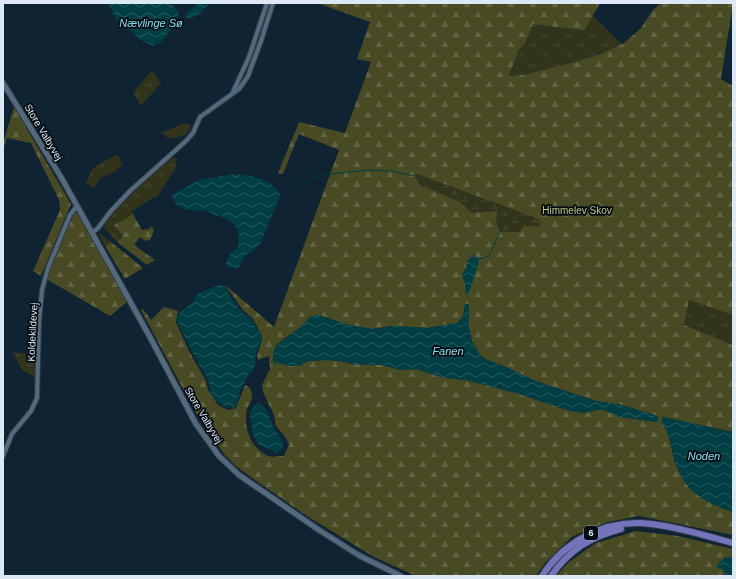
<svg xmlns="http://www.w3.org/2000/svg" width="736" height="579" font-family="Arial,sans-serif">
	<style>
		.grass { fill: url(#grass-tufts) }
		.forest { fill: url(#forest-firs); fill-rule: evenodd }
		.wetland { fill: url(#wetland-marsh) }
		.water { fill: url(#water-waves) }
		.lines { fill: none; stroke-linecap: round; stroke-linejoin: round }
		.stream { stroke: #003e44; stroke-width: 1 }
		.minor-casing { stroke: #303c49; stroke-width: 6 }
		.tertiary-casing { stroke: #303c49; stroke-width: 7 }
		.primary-casing { stroke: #303c49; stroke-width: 8 }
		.minor { stroke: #546a7c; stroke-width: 4 }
		.tertiary { stroke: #546a7c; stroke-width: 5 }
		.primary { stroke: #7374b9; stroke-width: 6 }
		.labels { text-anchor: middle; stroke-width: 3.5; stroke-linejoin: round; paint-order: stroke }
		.shield { fill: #040b12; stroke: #9ba6b0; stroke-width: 1 }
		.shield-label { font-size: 9px; font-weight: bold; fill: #dce8f3 }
		.street-label { font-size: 10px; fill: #dce8f3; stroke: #040b12 }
		.park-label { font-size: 10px; fill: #c0c683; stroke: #040b12 }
		.water-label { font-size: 11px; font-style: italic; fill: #87e2ee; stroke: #040b12 }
	</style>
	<defs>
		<pattern id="grass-tufts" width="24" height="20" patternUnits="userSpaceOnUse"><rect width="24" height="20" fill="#31331b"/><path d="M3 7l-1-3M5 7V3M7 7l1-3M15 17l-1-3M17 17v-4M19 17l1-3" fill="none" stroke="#444731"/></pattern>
		<pattern id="forest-firs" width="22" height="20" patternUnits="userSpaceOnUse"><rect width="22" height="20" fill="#474a23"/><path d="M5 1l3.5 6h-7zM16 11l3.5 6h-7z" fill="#616443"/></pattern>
		<pattern id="wetland-marsh" width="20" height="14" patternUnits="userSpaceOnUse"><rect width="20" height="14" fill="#31331b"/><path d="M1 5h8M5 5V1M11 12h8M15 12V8" fill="none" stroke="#444731"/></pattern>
		<pattern id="water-waves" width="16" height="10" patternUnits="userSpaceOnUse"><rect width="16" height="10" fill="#003e44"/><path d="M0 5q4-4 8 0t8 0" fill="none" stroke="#255a5f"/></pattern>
	</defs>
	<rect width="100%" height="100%" fill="#0f2332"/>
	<path class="grass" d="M 593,16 L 622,44 C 587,60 547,72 509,77 L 519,49 L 525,44 L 533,24 L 580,30 L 585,30 Z
		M 152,70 L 161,83 L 141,106 L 133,93 Z
		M 182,124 L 190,124 C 191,137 176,138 167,138 L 166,136 L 161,133 Z
		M 118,155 L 122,164 L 116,171 L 100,178 L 94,188 L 86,183 L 92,169 L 106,160 Z
		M 173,157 L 177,159 L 175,169 L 157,197 L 154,197 L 132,211 L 133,214 L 114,225 L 123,236 L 117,242 L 103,227 L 114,211 L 143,183 Z
		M 99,233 L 111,242 L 105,246 L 98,234 Z
		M 689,299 L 733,315 L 733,345 L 684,326 Z
		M 13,352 L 36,355 L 35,377 L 22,370 Z"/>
	<path class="forest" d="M 317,3 L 600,3 L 585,30 L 580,30 L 533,24 L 525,44 L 519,49 L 509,76 L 523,75 L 568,64 L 600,54 L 624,43 L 641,28 L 653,10 L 661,3 L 733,3 L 721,79 L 733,86 L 733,315 L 689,300 L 684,325 L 733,345 L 733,432 L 663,417 L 667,429 L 675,463 L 719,507 L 733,512 L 733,535 L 639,516 L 608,522 L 573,536 L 545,563 L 536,576 L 416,576 L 374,557 L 307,516 L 252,478 L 236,466 L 224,454 L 195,411 L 141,310 L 143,309 L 151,320 L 164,307 L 178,311 L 176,322 L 189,351 L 206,381 L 208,390 L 218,405 L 228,410 L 236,408 L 245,385 L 250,388 C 256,401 247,403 246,414 C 245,430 251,447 266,455 C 271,458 278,456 284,456 L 289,445 L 286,438 L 276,426 L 274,415 L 263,392 L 262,385 L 270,369 L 269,356 L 258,360 L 257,357 L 262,339 L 262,336 L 253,319 L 242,309 L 225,285 L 274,327 L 339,150 L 299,134 L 283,174 L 278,173 L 299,122 L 345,133 L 371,62 L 357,59 L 370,22 ZM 465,304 L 469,304 L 469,328 L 472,341 L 480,355 L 487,360 L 506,367 L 535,381 L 596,401 L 622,405 L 658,416 L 657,422 L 620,417 L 604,410 L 596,410 L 584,413 L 567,410 L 516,393 L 466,380 L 446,378 L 431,374 L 417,369 L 402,370 L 382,365 L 352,364 L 341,361 L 327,360 L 308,361 L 299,366 L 289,366 L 273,361 L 273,353 L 277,344 L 301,327 L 310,317 L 319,315 L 348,325 L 373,329 L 393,326 L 428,328 L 457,323 L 463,317 Z
		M 14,107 L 71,204 L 41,276 L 33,271 L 60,210 L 59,200 L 31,143 L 7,138 L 3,149 L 3,143 Z
		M 75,213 L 78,213 L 128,301 L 110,316 L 48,280 L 49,270 L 73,216 Z
		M 133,214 L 142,230 L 149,229 L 152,226 L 154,231 L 150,240 L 146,241 L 140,237 L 134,245 L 155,260 L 147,265 L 117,242 L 123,236 L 114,225 Z
		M 111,242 L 143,268 L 125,279 L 105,246 Z
		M 636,531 L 678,536 L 733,549 L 733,558 L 729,557 L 722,569 L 724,571 L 724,576 L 556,576 L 569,562 L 596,543 Z"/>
	<path class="wetland" d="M 417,174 L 534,217 L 540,221 L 539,227 L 524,226 L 520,232 L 500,232 L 496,222 L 497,211 L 472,213 L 460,202 L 427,188 L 422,188 L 414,176 Z"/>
	<path class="water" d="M 109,3 L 171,3 L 179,12 L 176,21 L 162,42 L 153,46 L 140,40 L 135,34 L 118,22 L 109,6 Z
		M 198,3 L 210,3 L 198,15 L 190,19 L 185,16 L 191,9 Z
		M 234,174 C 249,175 274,179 280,195 L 261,243 L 255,249 L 245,256 L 239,267 L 236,269 L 227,266 L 226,264 L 230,254 L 238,247 C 240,228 238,226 221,216 C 216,217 213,214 209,212 C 197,209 176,213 172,197 L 175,193 L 199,180 Z
		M 474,254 L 478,259 L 479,262 L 471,287 L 467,296 L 465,293 L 465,283 L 463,279 L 462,274 L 466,268 L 467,261 Z
		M 218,285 L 226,286 L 229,295 L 238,307 L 244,314 L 252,320 L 262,337 L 255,356 L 256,362 L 252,372 L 249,374 L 240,391 L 237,405 L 233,408 L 223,406 L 216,401 L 212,396 L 210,391 L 209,382 L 192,352 L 176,319 L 180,312 L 193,302 L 197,294 Z
		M 465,304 L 469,304 L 469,328 L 472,341 L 480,355 L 487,360 L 506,367 L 535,381 L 596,401 L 622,405 L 658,416 L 657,422 L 620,417 L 604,410 L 596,410 L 584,413 L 567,410 L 516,393 L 466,380 L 446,378 L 431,374 L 417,369 L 402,370 L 382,365 L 352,364 L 341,361 L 327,360 L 308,361 L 299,366 L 289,366 L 281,363 L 274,365 L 273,353 L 277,344 L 301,327 L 310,317 L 319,315 L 348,325 L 373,329 L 393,326 L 428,328 L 457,323 L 463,317 Z
		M 259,403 L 266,409 L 274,428 L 283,442 L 283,448 L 277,453 L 259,445 L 253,435 L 250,413 L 253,407 Z
		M 662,417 L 733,432 L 733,512 C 698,500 681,489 672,451 C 670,441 669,431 661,423 Z
		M 729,557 L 733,558 L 733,576 L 724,576 L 724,571 L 722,569 L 717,568 L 717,565 L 724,558 Z"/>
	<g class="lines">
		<path class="stream" d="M 731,174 L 733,175
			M 300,185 L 320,175 L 369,170 L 393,171 L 414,176
			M 486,257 L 489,256 L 500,232
			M 478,259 L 484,258"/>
		<defs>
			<path id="minor" d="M 233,92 L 249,57 L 267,3
				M 92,233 L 98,228 L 111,211 L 130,191 L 186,141 L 193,133 L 200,117 L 239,89 L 244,82 L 248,76 L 261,41 L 273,3
				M 3,456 L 12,434 L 31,411 L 37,398 L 39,322 L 42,290 L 48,268 L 70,215 L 77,206"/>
			<path id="tertiary" d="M 3,83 L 61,177 L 151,339 L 196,424 L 219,456 L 239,475 L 319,530 L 360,556 L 401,576"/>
			<path id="primary" d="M 542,576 C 563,543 601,522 640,523 C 671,525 703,535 733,543
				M 551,576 C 569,550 590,537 621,529"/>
		</defs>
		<use href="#minor" class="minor-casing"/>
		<use href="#tertiary" class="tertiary-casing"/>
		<use href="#primary" class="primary-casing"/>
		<use href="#minor" class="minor"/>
		<use href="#tertiary" class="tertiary"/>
		<use href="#primary" class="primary"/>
	</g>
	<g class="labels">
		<rect class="shield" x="584" y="526" width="14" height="14" rx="3"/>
		<g class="shield-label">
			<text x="591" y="536">6</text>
		</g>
		<g class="street-label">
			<text transform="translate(44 132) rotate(59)" y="4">Store Valbyvej</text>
			<text transform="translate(32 332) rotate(-87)" y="4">Koldekildevej</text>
			<text transform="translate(204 415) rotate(59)" y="4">Store Valbyvej</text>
		</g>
		<g class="park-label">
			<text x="577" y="214">Himmelev Skov</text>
		</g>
		<g class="water-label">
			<text x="151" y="27">Nævlinge Sø</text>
			<text x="448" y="355">Fanen</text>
			<text x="704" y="460">Noden</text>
		</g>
	</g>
	<rect width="736" height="579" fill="none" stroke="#dce8f3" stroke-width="8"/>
</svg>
